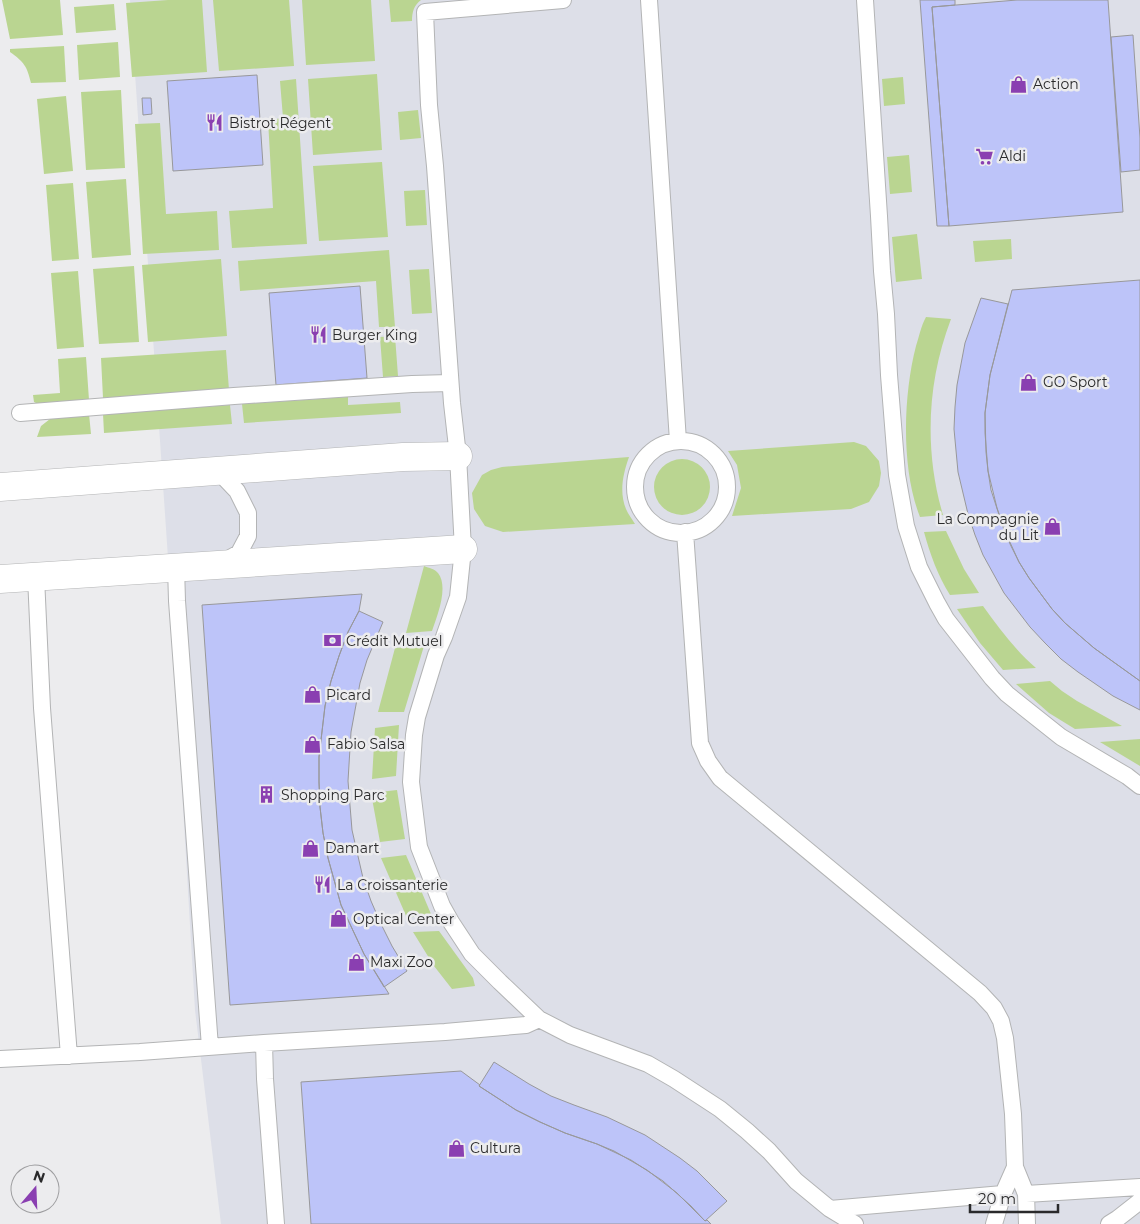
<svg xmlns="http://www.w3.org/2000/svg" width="1140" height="1224" font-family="Montserrat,sans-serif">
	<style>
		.built { fill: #dddfe8 }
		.green { fill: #bad591 }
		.building { fill: #bdc4f9; stroke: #98989a }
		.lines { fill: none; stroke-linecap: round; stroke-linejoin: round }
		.lane-casing { stroke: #b3b4b5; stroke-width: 18 }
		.street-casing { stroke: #b3b4b5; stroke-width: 29 }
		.lane { stroke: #fff; stroke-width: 16 }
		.street { stroke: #fff; stroke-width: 28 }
		.labels { text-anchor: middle; stroke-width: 5; stroke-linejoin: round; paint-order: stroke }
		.poi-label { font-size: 14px; fill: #2a2a2b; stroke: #ececee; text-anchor: start }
	</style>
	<rect width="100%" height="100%" fill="#ececee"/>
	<path class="built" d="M 130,0 L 1140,0 L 1140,1224 L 221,1224 L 195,1010 L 171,602 Z"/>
	<path class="green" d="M 2,0 L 60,0 L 63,35 L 10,39 Z
		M 168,0 L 202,0 L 207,72 L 132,77 L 126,3 Z
		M 213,0 L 289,0 L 294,66 L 219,71 Z
		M 302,0 L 371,0 L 375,61 L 306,65 Z
		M 389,0 L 421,0 C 414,5 412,12 412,21 L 391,22 Z
		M 114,4 L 116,30 L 76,33 L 74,7 Z
		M 118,42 L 120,77 L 79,80 L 77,45 Z
		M 64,46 L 66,82 L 31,83 C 27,66 24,62 10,52 L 10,49 Z
		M 377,74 L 382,150 L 313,155 L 308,79 Z
		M 903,77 L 905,104 L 884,106 L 882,79 Z
		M 296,79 L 307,244 L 232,248 L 229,211 L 273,208 L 268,120 L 283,118 L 280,81 Z
		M 121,90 L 125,168 L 86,170 L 81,92 Z
		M 66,96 L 73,171 L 44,174 L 37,99 Z
		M 418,110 L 421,138 L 400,140 L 398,112 Z
		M 160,123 L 166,214 L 217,211 L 219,250 L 143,254 L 135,124 Z
		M 909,155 L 912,192 L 890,194 L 887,157 Z
		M 382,162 L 388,237 L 319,241 L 313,166 Z
		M 126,179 L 131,255 L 92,258 L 86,182 Z
		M 73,183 L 79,259 L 52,261 L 46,185 Z
		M 425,190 L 427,225 L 406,226 L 404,191 Z
		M 917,234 L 922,279 L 896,282 L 892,237 Z
		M 1011,239 L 1012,259 L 975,262 L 973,241 Z
		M 389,250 L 395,327 L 379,327 L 376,281 L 240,291 L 238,261 Z
		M 221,259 L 227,336 L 148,342 L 142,265 Z
		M 134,266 L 139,342 L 99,344 L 93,269 Z
		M 429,269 L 432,313 L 412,314 L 409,270 Z
		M 78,271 L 84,347 L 57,349 L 51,273 Z
		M 926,317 L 951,319 C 927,382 924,450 943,515 L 920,517 C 901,469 903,396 916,346 C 919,337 921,326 926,317 Z
		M 395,336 L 398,376 L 383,377 L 380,337 Z
		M 226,350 L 229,390 L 103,398 L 101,358 Z
		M 86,357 L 89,400 L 38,404 L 34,402 L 33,395 L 60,393 L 58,359 Z
		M 348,397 L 348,405 L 400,402 L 401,413 L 244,423 L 242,404 Z
		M 230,405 L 232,424 L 104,433 L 103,414 Z
		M 89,414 L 91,434 L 37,437 L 41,426 L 50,419 Z
		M 854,442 L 866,446 L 879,461 L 881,473 L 879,486 L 869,502 L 851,509 L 732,516 L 741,488 L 737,465 L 728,451 Z
		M 629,457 C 623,474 619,492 626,509 C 628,514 632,519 635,524 L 503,532 L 485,526 L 474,509 L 472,493 L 482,475 L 491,470 L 502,467 Z
		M654 487a28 28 0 1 1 56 0a28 28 0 1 1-56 0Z
		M 946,531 L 964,569 L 979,593 L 950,595 C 938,576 930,554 924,532 Z
		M 424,566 C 429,568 435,569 438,573 C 449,587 437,616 432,631 L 406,633 Z
		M 983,606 C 999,628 1015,650 1036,668 L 1003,670 L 980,643 L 957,609 Z
		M 424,646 L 404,712 L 378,712 L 395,648 Z
		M 1050,681 L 1062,691 L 1077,701 L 1122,726 L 1075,729 L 1049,713 L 1016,684 Z
		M 399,725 L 396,776 L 372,779 L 375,728 Z
		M 1140,739 L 1140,766 L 1100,742 Z
		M 397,790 L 405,839 L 380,842 L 371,793 Z
		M 406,855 L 431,914 L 407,918 L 381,858 Z
		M 439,931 L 473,978 L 475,986 L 452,989 L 434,966 L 413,932 Z"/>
	<path class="building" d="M 920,0 L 955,0 L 955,5 L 932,7 L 949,226 L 937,226 Z
		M 1017,0 L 1108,0 L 1123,212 L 949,226 L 932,7 Z
		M 1133,35 L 1140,138 L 1140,170 L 1121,172 L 1111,37 Z
		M 257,75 L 263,165 L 173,171 L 167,81 Z
		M 142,98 L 151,98 L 152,114 L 143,115 Z
		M 1140,280 L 1140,681 L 1094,648 L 1065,623 L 1052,609 L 1029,578 L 1019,562 L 1010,544 L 997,508 L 988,471 L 985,433 L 985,413 L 990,375 L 1012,290 Z
		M 360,286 L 367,378 L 276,385 L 269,293 Z
		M 981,298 L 1008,304 L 990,375 L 985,413 L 986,452 L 988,471 L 991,490 L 1003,527 L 1019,562 L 1029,578 L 1052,609 L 1065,623 L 1094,648 L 1140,681 L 1140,710 L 1113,696 L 1078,672 L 1061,659 L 1045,643 L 1030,627 L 1004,593 L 983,555 L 975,535 L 968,514 L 958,472 L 954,429 L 955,407 L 957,385 L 965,343 Z
		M 362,594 L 359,611 L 348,632 L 339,656 L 331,681 L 325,706 L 319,757 L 319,782 L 320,807 L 323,833 L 328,858 L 341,905 L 364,954 L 389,994 L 230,1005 L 202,605 Z
		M 359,611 L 383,622 L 367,660 L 360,683 L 351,732 L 348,781 L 352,830 L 363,878 L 371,901 L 381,924 L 392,946 L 407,971 L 384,987 L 364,954 L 341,905 L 328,858 L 323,833 L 320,807 L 319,782 L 319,757 L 325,706 L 331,681 L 339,656 L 348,632 Z
		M 494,1062 L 529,1084 L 551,1096 L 574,1105 L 607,1117 L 645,1135 L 680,1158 L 697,1171 L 727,1201 L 705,1221 L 691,1206 L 663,1181 L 631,1160 L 597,1144 L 565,1133 L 540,1122 L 516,1110 L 479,1086 Z
		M 461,1071 L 480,1085 L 479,1086 L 516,1110 L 540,1122 L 565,1133 L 597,1144 L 614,1151 L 647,1170 L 677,1193 L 705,1221 L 707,1220 L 711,1224 L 311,1224 L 301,1082 Z"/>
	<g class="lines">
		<defs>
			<path id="lane" d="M 563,0 L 425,12 L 429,105 L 435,166 L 452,403 L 458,456 L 463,549 L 458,597 L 444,637 L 436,655 L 417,717 L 414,735 L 411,782 L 419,847 L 442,906 L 451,922 L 472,954 L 500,982 L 539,1019 L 570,1035 L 648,1064 L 674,1079 L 720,1109 L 747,1131 L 769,1151 L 796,1181 L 830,1209 L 855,1224
				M 649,0 L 678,441
				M 865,0 L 879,216 L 882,271 L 886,314 L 889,375 L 897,475 L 906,526 L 919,567 L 937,603 L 946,619 L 992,678 L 1007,694 L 1061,737 L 1127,776 L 1140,786
				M 20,413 L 234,396 L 412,384 L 450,383
				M635 487a46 46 0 1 1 92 0a46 46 0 1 1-92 0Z
				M 218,471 L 237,491 L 248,513 L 248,536 L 239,553 L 223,562
				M 685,532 L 700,743 L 708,761 L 720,778 L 980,993 L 994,1008 L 1001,1021 L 1005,1038 L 1013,1114 L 1015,1167 L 1026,1194 L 1027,1224
				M 176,567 L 177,601 L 210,1047
				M 36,577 L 42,708 L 69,1056
				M 264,1043 L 265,1079 L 276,1224
				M 0,1059 L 140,1052 L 264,1043 L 445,1032 L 526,1025 L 539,1019
				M 1026,1194 L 1140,1187
				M 830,1209 L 1003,1194
				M 994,1224 L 1003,1194 L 1015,1167
				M 1109,1224 L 1117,1219 L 1140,1201"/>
			<path id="street" d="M 0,487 L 403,457 L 458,456
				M 0,579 L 463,549"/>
		</defs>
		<use href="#lane" class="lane-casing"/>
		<use href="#street" class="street-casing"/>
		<use href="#lane" class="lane"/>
		<use href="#street" class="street"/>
	</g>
	<defs>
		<symbol id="shop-bare" viewBox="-9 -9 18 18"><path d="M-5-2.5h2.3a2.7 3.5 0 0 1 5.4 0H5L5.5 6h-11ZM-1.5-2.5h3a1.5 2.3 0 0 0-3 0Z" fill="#8a3fb1" stroke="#ececee" stroke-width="2.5" paint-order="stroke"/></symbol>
		<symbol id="restaurant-bare" viewBox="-9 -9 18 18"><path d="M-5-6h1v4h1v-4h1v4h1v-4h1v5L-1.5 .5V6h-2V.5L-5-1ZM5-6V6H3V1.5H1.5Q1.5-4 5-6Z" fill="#8a3fb1" stroke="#ececee" stroke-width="2.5" paint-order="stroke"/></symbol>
		<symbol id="supermarket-bare" viewBox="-9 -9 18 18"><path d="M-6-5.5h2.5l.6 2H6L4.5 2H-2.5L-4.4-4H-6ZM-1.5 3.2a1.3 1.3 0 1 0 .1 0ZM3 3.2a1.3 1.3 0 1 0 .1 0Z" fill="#8a3fb1" stroke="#ececee" stroke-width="2.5" paint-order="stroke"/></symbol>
		<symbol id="bank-bare" viewBox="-9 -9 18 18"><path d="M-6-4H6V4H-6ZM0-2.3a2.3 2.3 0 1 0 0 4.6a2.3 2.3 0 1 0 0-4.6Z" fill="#8a3fb1" stroke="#ececee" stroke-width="2.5" paint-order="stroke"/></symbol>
		<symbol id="building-bare" viewBox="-9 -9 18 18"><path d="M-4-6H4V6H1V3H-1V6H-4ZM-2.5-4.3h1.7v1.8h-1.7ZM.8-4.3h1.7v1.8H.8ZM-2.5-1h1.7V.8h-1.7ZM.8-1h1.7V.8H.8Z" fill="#8a3fb1" stroke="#ececee" stroke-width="2.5" paint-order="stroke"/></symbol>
	</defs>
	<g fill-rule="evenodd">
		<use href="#shop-bare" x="1006" y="72" width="25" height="25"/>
		<use href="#restaurant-bare" x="202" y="110" width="25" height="25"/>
		<use href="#supermarket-bare" x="972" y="144" width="25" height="25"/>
		<use href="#restaurant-bare" x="306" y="322" width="25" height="25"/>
		<use href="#shop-bare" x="1016" y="370" width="25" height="25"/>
		<use href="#shop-bare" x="1040" y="514" width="25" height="25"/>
		<use href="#bank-bare" x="320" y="628" width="25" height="25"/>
		<use href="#shop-bare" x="300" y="682" width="25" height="25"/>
		<use href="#shop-bare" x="300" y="732" width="25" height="25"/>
		<use href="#building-bare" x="254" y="782" width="25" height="25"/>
		<use href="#shop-bare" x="298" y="836" width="25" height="25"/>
		<use href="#restaurant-bare" x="310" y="872" width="25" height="25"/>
		<use href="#shop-bare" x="326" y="906" width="25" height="25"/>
		<use href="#shop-bare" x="344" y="950" width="25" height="25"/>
		<use href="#shop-bare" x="444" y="1136" width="25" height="25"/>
	</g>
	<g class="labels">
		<g class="poi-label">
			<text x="1033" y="89">Action</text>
			<text x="229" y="128">Bistrot Régent</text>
			<text x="999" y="161">Aldi</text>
			<text x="332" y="340">Burger King</text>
			<text x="1043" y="387">GO Sport</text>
			<text x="1039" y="524" text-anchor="end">La Compagnie<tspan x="1039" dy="16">du Lit</tspan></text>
			<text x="346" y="646">Crédit Mutuel</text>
			<text x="326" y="700">Picard</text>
			<text x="327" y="749">Fabio Salsa</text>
			<text x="281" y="800">Shopping Parc</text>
			<text x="325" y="853">Damart</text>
			<text x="337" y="890">La Croissanterie</text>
			<text x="353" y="924">Optical Center</text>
			<text x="370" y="967">Maxi Zoo</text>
			<text x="470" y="1153">Cultura</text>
		</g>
	</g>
	<g transform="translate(35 1189) rotate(19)"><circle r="24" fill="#ececee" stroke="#9e9ea0"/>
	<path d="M0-4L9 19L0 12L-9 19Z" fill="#8a3fb1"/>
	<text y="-8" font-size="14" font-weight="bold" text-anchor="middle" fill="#2a2a2b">N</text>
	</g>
	<path d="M970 1204v8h88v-8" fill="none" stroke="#2a2a2b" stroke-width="2.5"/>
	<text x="978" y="1204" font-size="15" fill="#2a2a2b" stroke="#ececee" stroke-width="4" paint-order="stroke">20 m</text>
</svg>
